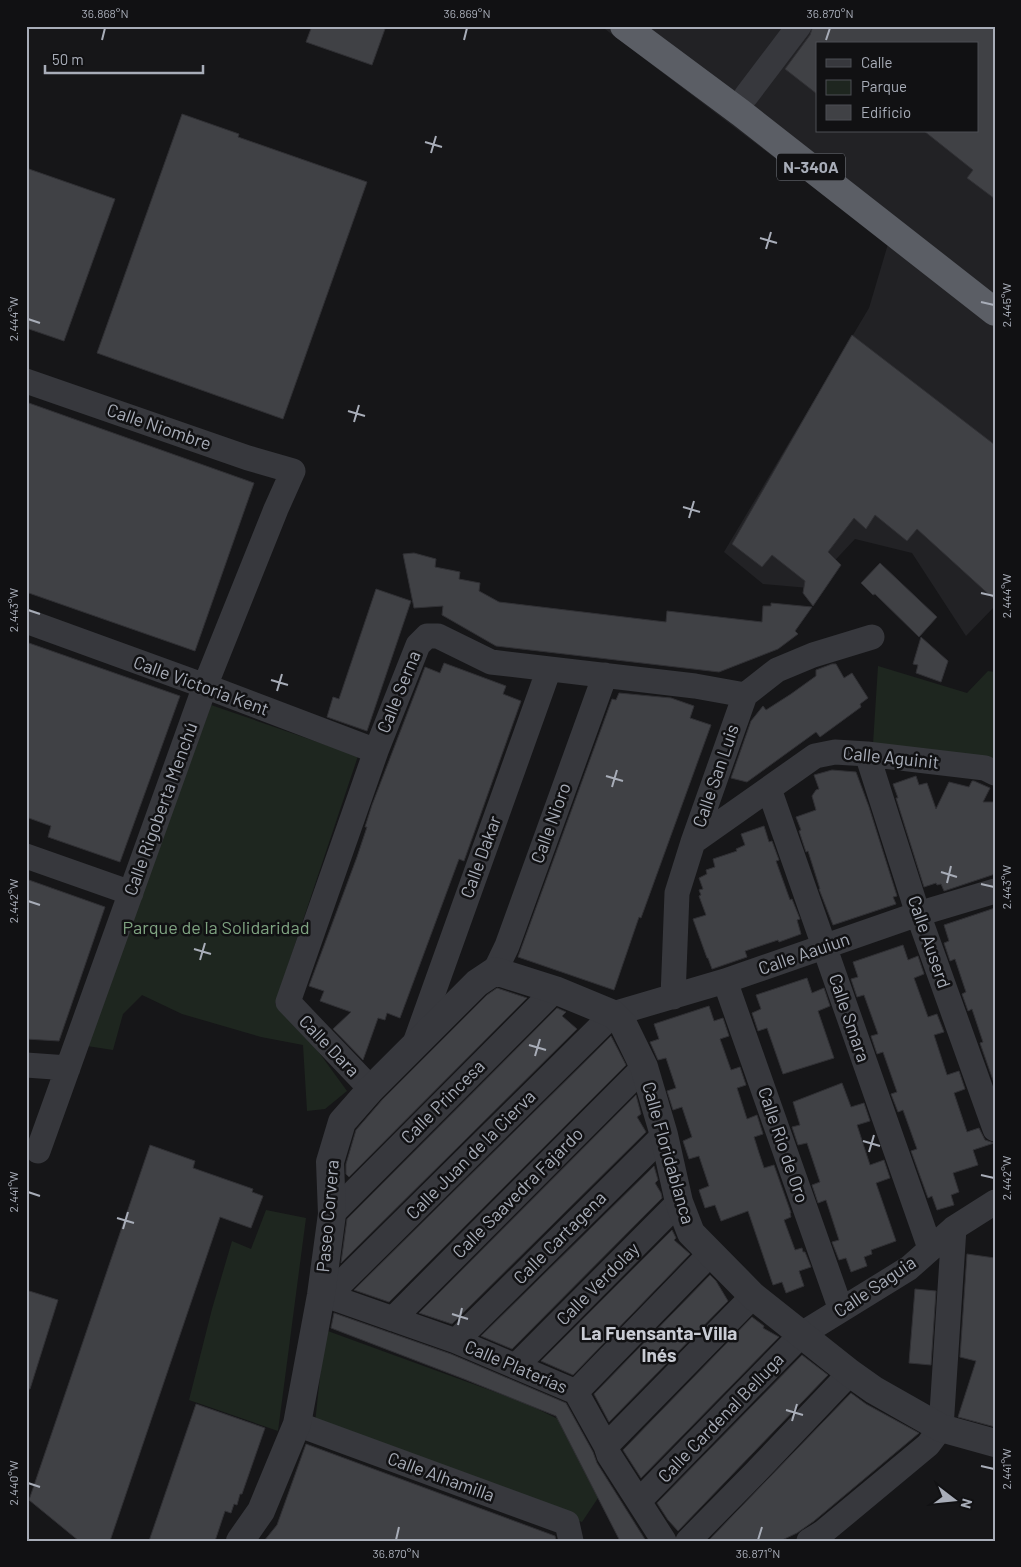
<svg xmlns="http://www.w3.org/2000/svg" width="1021" height="1567" font-family="Barlow,sans-serif">
	<style>
		.built { fill: #222225; fill-rule: evenodd }
		.green { fill: #1e261f }
		.building { fill: #404145; stroke: #303034 }
		.lines { fill: none; stroke-linecap: round; stroke-linejoin: round }
		.minor { stroke: #37383d; stroke-width: 25 }
		.tertiary { stroke: #37383d; stroke-width: 28 }
		.trunk { stroke: #5b5e65; stroke-width: 28 }
		.ticks { fill: none; stroke: #a8adb8; stroke-width: 2 }
		.labels { text-anchor: middle; stroke-width: 5; stroke-linejoin: round; paint-order: stroke }
		.shield { fill: #111113; stroke: #7b7e86; stroke-width: 1 }
		.shield-label { font-size: 16px; font-weight: bold; fill: #a8adb8 }
		.street-label { font-size: 18px; fill: #a8adb8; stroke: #111113 }
		.park-label { font-size: 18px; fill: #7fa381; stroke: #111113 }
		.neighbourhood-label { font-size: 19px; font-weight: bold; fill: #c9ccd4; stroke: #111113 }
		.neatline { fill: none; stroke: #a8adb8; stroke-width: 2 }
		.ticks-label { font-size: 12px; text-anchor: middle; fill: #a8adb8 }
	</style>
	<rect width="100%" height="100%" fill="#161618"/>
	<path class="built" d="M 601,26 L 995,26 L 995,606 L 966,636 L 912,553 L 855,539 L 809,588 L 763,584 L 724,552 L 869,308 L 888,244 ZM 817,44 L 977,44 L 977,131 L 817,131 Z"/>
	<path class="green" d="M 878,666 L 967,693 L 988,671 L 995,672 L 995,761 L 873,744 Z
		M 211,705 L 358,756 L 275,1004 L 307,1036 L 347,1091 L 325,1109 L 307,1111 L 303,1045 L 261,1037 L 182,1014 L 142,995 L 123,1014 L 113,1050 L 87,1046 Z
		M 266,1210 L 306,1218 L 278,1431 L 189,1400 L 212,1309 L 232,1241 L 251,1249 Z
		M 325,1330 L 525,1403 L 558,1419 L 600,1495 L 582,1522 L 315,1423 Z"/>
	<path class="building" d="M 312,26 L 386,26 L 372,65 L 306,42 Z
		M 813,26 L 995,26 L 995,199 L 967,178 L 973,170 L 924,131 L 977,131 L 977,44 L 817,44 L 817,94 L 785,69 L 810,35 Z
		M 182,114 L 239,134 L 238,137 L 367,182 L 283,419 L 97,353 Z
		M 26,168 L 115,199 L 64,341 L 26,328 Z
		M 852,335 L 995,445 L 995,600 L 917,529 L 907,541 L 875,515 L 866,529 L 854,518 L 828,552 L 841,565 L 813,606 L 803,593 L 805,581 L 772,555 L 762,567 L 732,544 Z
		M 26,402 L 254,483 L 195,651 L 26,592 Z
		M 414,553 L 436,559 L 435,567 L 460,572 L 459,579 L 480,583 L 479,591 L 499,602 L 666,622 L 667,611 L 762,622 L 763,606 L 771,606 L 771,603 L 812,607 L 795,631 L 798,634 L 778,649 L 719,672 L 496,646 L 442,615 L 443,606 L 414,608 L 403,554 Z
		M 880,563 L 937,617 L 919,637 L 875,594 L 873,595 L 861,583 Z
		M 376,589 L 411,601 L 367,731 L 327,717 L 333,697 L 339,699 Z
		M 921,637 L 948,661 L 941,682 L 916,673 L 918,665 L 913,664 Z
		M 26,642 L 180,696 L 120,862 L 48,837 L 51,826 L 26,817 Z
		M 444,663 L 506,686 L 503,694 L 521,701 L 464,861 L 459,859 L 400,1018 L 387,1013 L 385,1020 L 378,1018 L 363,1060 L 333,1029 L 351,1012 L 320,1001 L 324,991 L 309,986 L 357,857 L 367,827 L 365,827 L 372,805 L 425,667 L 440,673 Z
		M 832,664 L 836,664 L 844,678 L 852,673 L 868,698 L 860,704 L 861,707 L 820,737 L 816,732 L 747,782 L 731,778 L 751,721 L 763,706 L 766,710 L 791,694 L 816,676 L 816,670 Z
		M 619,693 L 671,698 L 694,706 L 690,718 L 711,725 L 641,918 L 639,917 L 614,990 L 518,957 L 612,699 L 616,700 Z
		M 832,770 L 856,772 L 869,807 L 897,896 L 893,897 L 896,904 L 833,925 L 819,889 L 820,889 L 808,851 L 806,852 L 799,831 L 801,830 L 796,817 L 816,810 L 812,796 L 816,790 L 819,789 L 814,775 Z
		M 916,776 L 919,785 L 927,783 L 936,809 L 949,782 L 969,787 L 972,781 L 974,781 L 990,788 L 983,802 L 995,802 L 995,874 L 944,891 L 941,884 L 937,885 L 936,883 L 924,887 L 896,798 L 898,798 L 893,784 Z
		M 764,826 L 769,842 L 772,841 L 779,860 L 776,861 L 790,900 L 792,899 L 800,919 L 797,920 L 801,934 L 779,942 L 778,940 L 745,951 L 747,957 L 712,969 L 708,958 L 707,958 L 693,919 L 706,915 L 699,896 L 701,895 L 699,890 L 703,889 L 699,878 L 707,874 L 706,870 L 715,867 L 713,859 L 737,851 L 736,849 L 745,845 L 741,834 Z
		M 26,879 L 105,907 L 59,1041 L 26,1039 Z
		M 995,908 L 995,1086 L 980,1043 L 983,1042 L 972,1009 L 968,1011 L 962,994 L 966,992 L 955,959 L 950,961 L 944,943 L 949,941 L 944,925 Z
		M 903,945 L 908,960 L 918,956 L 924,974 L 914,978 L 928,1017 L 937,1014 L 944,1032 L 934,1035 L 947,1075 L 959,1071 L 965,1089 L 954,1093 L 967,1132 L 979,1128 L 985,1140 L 994,1143 L 973,1150 L 978,1165 L 953,1173 L 959,1192 L 951,1195 L 954,1205 L 937,1210 L 932,1196 L 928,1198 L 911,1151 L 917,1149 L 903,1110 L 898,1112 L 891,1094 L 897,1092 L 883,1052 L 877,1054 L 871,1036 L 878,1034 L 864,995 L 857,997 L 851,979 L 858,977 L 853,962 Z
		M 807,978 L 812,993 L 824,988 L 830,1006 L 818,1011 L 834,1058 L 783,1074 L 767,1028 L 758,1031 L 752,1013 L 761,1009 L 756,995 Z
		M 497,988 L 527,998 L 349,1177 L 346,1174 L 346,1164 L 356,1130 L 382,1100 L 487,995 Z
		M 709,1006 L 714,1021 L 723,1018 L 729,1036 L 720,1039 L 731,1070 L 740,1067 L 746,1085 L 737,1088 L 747,1119 L 757,1115 L 763,1134 L 754,1137 L 759,1153 L 764,1168 L 774,1165 L 791,1213 L 790,1213 L 791,1217 L 784,1220 L 795,1250 L 802,1248 L 803,1252 L 805,1252 L 811,1267 L 799,1271 L 804,1286 L 786,1293 L 782,1282 L 773,1285 L 748,1211 L 721,1221 L 715,1205 L 705,1208 L 699,1190 L 709,1186 L 699,1156 L 689,1159 L 683,1141 L 692,1137 L 682,1107 L 673,1110 L 667,1091 L 676,1088 L 666,1058 L 658,1060 L 650,1042 L 659,1039 L 654,1024 Z
		M 557,1008 L 566,1012 L 562,1016 L 577,1029 L 341,1263 L 347,1219 Z
		M 611,1036 L 626,1065 L 389,1302 L 354,1290 Z
		M 842,1083 L 851,1107 L 864,1103 L 870,1121 L 857,1125 L 870,1165 L 884,1160 L 890,1178 L 876,1183 L 896,1241 L 871,1250 L 872,1254 L 864,1257 L 867,1266 L 851,1272 L 846,1258 L 839,1260 L 832,1242 L 839,1240 L 826,1200 L 818,1203 L 812,1185 L 820,1182 L 807,1143 L 798,1145 L 792,1127 L 800,1125 L 793,1102 Z
		M 636,1095 L 641,1114 L 637,1117 L 646,1132 L 452,1324 L 419,1313 Z
		M 150,1145 L 195,1161 L 193,1168 L 253,1189 L 252,1192 L 263,1196 L 251,1228 L 220,1217 L 110,1541 L 79,1541 L 29,1500 Z
		M 654,1166 L 658,1180 L 655,1183 L 661,1193 L 662,1198 L 512,1349 L 481,1336 Z
		M 672,1230 L 676,1238 L 674,1240 L 690,1254 L 573,1375 L 541,1361 Z
		M 967,1254 L 995,1258 L 995,1427 L 958,1417 L 976,1361 L 960,1357 Z
		M 710,1275 L 716,1281 L 728,1301 L 609,1422 L 594,1394 Z
		M 915,1289 L 936,1291 L 931,1365 L 909,1363 Z
		M 26,1290 L 58,1300 L 30,1389 L 26,1389 Z
		M 334,1313 L 451,1354 L 566,1403 L 593,1452 L 597,1463 L 646,1541 L 620,1541 L 556,1416 L 464,1379 L 331,1328 Z
		M 752,1317 L 764,1326 L 763,1328 L 779,1337 L 641,1478 L 623,1450 Z
		M 802,1355 L 828,1375 L 678,1531 L 668,1520 L 657,1503 Z
		M 851,1393 L 866,1404 L 919,1433 L 814,1521 L 797,1533 L 780,1541 L 708,1541 Z
		M 196,1404 L 265,1428 L 242,1494 L 240,1494 L 237,1505 L 234,1504 L 231,1513 L 225,1511 L 215,1541 L 149,1541 Z
		M 306,1444 L 555,1536 L 556,1541 L 264,1541 L 277,1525 Z"/>
	<g class="lines">
		<path class="minor" d="M 746,96 L 799,26
			M 26,381 L 248,458 L 293,471 L 276,509 L 205,686 L 38,1151
			M 26,621 L 205,686 L 376,751
			M 867,754 L 918,914 L 995,1129
			M 769,789 L 930,1248
			M 693,842 L 815,756 L 835,752 L 867,754 L 985,768 L 995,773
			M 26,856 L 131,893
			M 495,971 L 507,946 L 605,675
			M 725,981 L 841,1310
			M 673,997 L 677,893 L 693,842 L 745,695 L 777,670 L 813,655 L 872,637
			M 414,1046 L 549,669
			M 26,1065 L 68,1068
			M 371,1089 L 288,1002 L 376,751 L 418,645 L 427,636 L 438,636 L 491,662 L 695,686 L 745,695
			M 332,1214 L 555,990
			M 321,1295 L 328,1296 L 456,1341 L 576,1392 L 606,1446 L 609,1455 L 664,1541
			M 328,1296 L 613,1014 L 725,981 L 918,914 L 995,891
			M 393,1319 L 644,1067
			M 456,1341 L 664,1135
			M 516,1366 L 679,1202
			M 576,1392 L 711,1253
			M 297,1424 L 567,1523 L 571,1541
			M 606,1446 L 753,1296
			M 639,1501 L 802,1334 L 909,1268 L 954,1228 L 995,1202
			M 688,1541 L 755,1473 L 850,1373
			M 809,1541 L 822,1533 L 928,1445 L 941,1428 L 954,1228"/>
		<path class="tertiary" d="M 240,1541 L 261,1511 L 297,1424 L 321,1295 L 332,1214 L 330,1162 L 342,1122 L 371,1089 L 477,983 L 495,971 L 555,990 L 613,1014 L 623,1024 L 644,1067 L 664,1135 L 679,1202 L 691,1233 L 753,1296 L 850,1373 L 874,1390 L 941,1428 L 995,1443"/>
		<path class="trunk" d="M 624,26 L 741,113 L 995,312"/>
	</g>
	<path class="ticks" d="M 102,40 L 105,28M 464,40 L 467,28M 826,40 L 830,28M 425,142 L 442,147M 431,153 L 436,136M 760,238 L 777,243M 766,249 L 771,232M 981,302 L 994,305M 28,319 L 40,323M 348,411 L 365,416M 354,422 L 359,405M 683,507 L 700,512M 689,518 L 694,501M 981,593 L 994,596M 28,610 L 40,614M 271,680 L 288,685M 277,691 L 282,674M 606,776 L 623,781M 612,787 L 617,770M 941,872 L 957,877M 947,883 L 951,866M 981,884 L 994,887M 28,901 L 40,905M 194,949 L 211,954M 200,960 L 205,943M 529,1045 L 546,1050M 535,1056 L 540,1039M 863,1141 L 880,1146M 869,1152 L 874,1135M 981,1175 L 994,1178M 28,1192 L 40,1196M 117,1218 L 134,1223M 123,1229 L 128,1212M 452,1314 L 468,1319M 458,1325 L 462,1308M 786,1410 L 803,1415M 792,1421 L 797,1404M 981,1466 L 994,1469M 28,1483 L 40,1487M 396,1540 L 399,1527M 758,1540 L 762,1527"/>
	<g class="labels">
		<rect class="shield" x="777" y="153.5" width="68" height="27" rx="4"/>
		<g class="shield-label">
			<text x="811" y="173">N-340A</text>
		</g>
		<g class="street-label">
			<text transform="translate(159 427) rotate(19)" y="6">Calle Niombre</text>
			<text transform="translate(201 686) rotate(20)" y="6">Calle Victoria Kent</text>
			<text transform="translate(399 692) rotate(-68)" y="6">Calle Serna</text>
			<text transform="translate(891 758) rotate(6)" y="6">Calle Aguinit</text>
			<text transform="translate(716 776) rotate(-71)" y="6">Calle San Luis</text>
			<text transform="translate(161 809) rotate(-70)" y="6">Calle Rigoberta Menchú</text>
			<text transform="translate(551 823) rotate(-70)" y="6">Calle Nioro</text>
			<text transform="translate(481 857) rotate(-70)" y="6">Calle Dakar</text>
			<text transform="translate(929 942) rotate(71)" y="6">Calle Auserd</text>
			<text transform="translate(804 954) rotate(-19)" y="6">Calle Aauiun</text>
			<text transform="translate(849 1018) rotate(71)" y="6">Calle Smara</text>
			<text transform="translate(329 1046) rotate(46)" y="6">Calle Dara</text>
			<text transform="translate(443 1102) rotate(-45)" y="6">Calle Princesa</text>
			<text transform="translate(783 1145) rotate(71)" y="6">Calle Rio de Oro</text>
			<text transform="translate(668 1153) rotate(74)" y="6">Calle Floridablanca</text>
			<text transform="translate(471 1155) rotate(-45)" y="6">Calle Juan de la Cierva</text>
			<text transform="translate(518 1193) rotate(-45)" y="6">Calle Saavedra Fajardo</text>
			<text transform="translate(328 1216) rotate(-85)" y="6">Paseo Corvera</text>
			<text transform="translate(560 1238) rotate(-45)" y="6">Calle Cartagena</text>
			<text transform="translate(598 1284) rotate(-45)" y="6">Calle Verdolay</text>
			<text transform="translate(875 1287) rotate(-34)" y="6">Calle Saguia</text>
			<text transform="translate(516 1367) rotate(23)" y="6">Calle Platerías</text>
			<text transform="translate(721 1418) rotate(-46)" y="6">Calle Cardenal Belluga</text>
			<text transform="translate(441 1477) rotate(20)" y="6">Calle Alhamilla</text>
		</g>
		<g class="park-label">
			<text x="216" y="934">Parque de la Solidaridad</text>
		</g>
		<g class="neighbourhood-label">
			<text x="659" y="1340">La Fuensanta-Villa<tspan x="659" dy="22">Inés</tspan></text>
		</g>
	</g>
	<rect width="1021" height="1567" fill="none" stroke="#111113" stroke-width="55"/>
	<rect x="816" y="42" width="162" height="90" fill="#111113" stroke="#4d4f55"/>
	<rect x="826" y="59" width="25" height="8" fill="#37383d" stroke="#4d4f55"/>
	<text x="861" y="68" font-size="15" fill="#a8adb8">Calle</text>
	<rect x="826" y="80" width="25" height="15" fill="#1e261f" stroke="#4d4f55"/>
	<text x="861" y="92" font-size="15" fill="#a8adb8">Parque</text>
	<rect x="826" y="105" width="25" height="15" fill="#404145" stroke="#4d4f55"/>
	<text x="861" y="118" font-size="15" fill="#a8adb8">Edificio</text>
	<g transform="translate(954 1500) rotate(106)" stroke="#111113" stroke-width="4" paint-order="stroke">
	<path d="M0-4L9 19L0 12L-9 19Z" fill="#a8adb8"/>
	<text y="-8" font-size="14" font-weight="bold" text-anchor="middle" fill="#a8adb8">N</text>
	</g>
	<path d="M45 65v8h158v-8" fill="none" stroke="#a8adb8" stroke-width="2.5"/>
	<text x="52" y="65" font-size="15" fill="#a8adb8" stroke="#111113" stroke-width="4" paint-order="stroke">50 m</text>
	<rect x="28" y="28" width="966" height="1512" class="neatline"/>
	<g class="ticks-label">
		<text x="105" y="18">36.868°N</text>
		<text x="467" y="18">36.869°N</text>
		<text x="830" y="18">36.870°N</text>
		<text transform="translate(1007 305) rotate(-90)" y="4">2.445°W</text>
		<text transform="translate(14 319) rotate(-90)" y="4">2.444°W</text>
		<text transform="translate(1007 596) rotate(-90)" y="4">2.444°W</text>
		<text transform="translate(14 610) rotate(-90)" y="4">2.443°W</text>
		<text transform="translate(1007 887) rotate(-90)" y="4">2.443°W</text>
		<text transform="translate(14 901) rotate(-90)" y="4">2.442°W</text>
		<text transform="translate(1007 1178) rotate(-90)" y="4">2.442°W</text>
		<text transform="translate(14 1192) rotate(-90)" y="4">2.441°W</text>
		<text transform="translate(1007 1469) rotate(-90)" y="4">2.441°W</text>
		<text transform="translate(14 1483) rotate(-90)" y="4">2.440°W</text>
		<text x="396" y="1558">36.870°N</text>
		<text x="758" y="1558">36.871°N</text>
	</g>
</svg>
